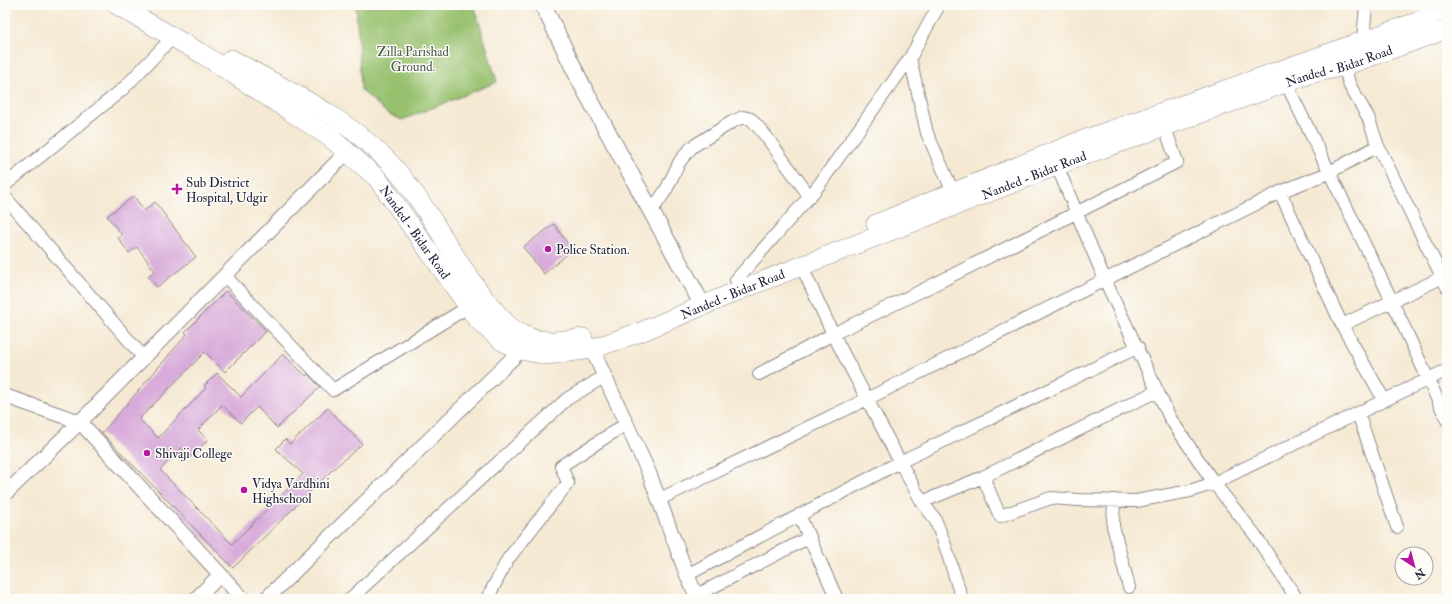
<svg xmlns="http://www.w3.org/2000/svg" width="1452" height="604" font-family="'IM FELL Double Pica',serif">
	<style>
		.green { fill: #98c16e; stroke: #5d7254 }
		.building { fill: #d8abda }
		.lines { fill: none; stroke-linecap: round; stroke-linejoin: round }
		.minor-casing { stroke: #8c8687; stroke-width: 14 }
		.tertiary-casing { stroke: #8c8687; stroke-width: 16 }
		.secondary-casing { stroke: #8c8687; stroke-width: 18 }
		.trunk-casing { stroke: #8c8687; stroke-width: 20 }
		.minor { stroke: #fff; stroke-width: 12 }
		.tertiary { stroke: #fff; stroke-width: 14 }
		.secondary { stroke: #fff; stroke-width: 16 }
		.trunk { stroke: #fff; stroke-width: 19 }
		.poi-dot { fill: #b5179e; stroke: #fdfcf7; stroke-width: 1.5 }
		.labels { text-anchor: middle; stroke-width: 3; stroke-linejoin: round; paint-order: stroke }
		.park-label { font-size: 13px; fill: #4b5a4d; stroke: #fdfcf7 }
		.street-label { font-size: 13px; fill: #22223b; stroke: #fdfcf7 }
		.poi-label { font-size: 13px; fill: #22223b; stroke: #fdfcf7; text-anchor: start }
	</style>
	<rect width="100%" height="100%" fill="#fdfcf7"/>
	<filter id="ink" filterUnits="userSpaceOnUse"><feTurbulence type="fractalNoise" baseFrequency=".025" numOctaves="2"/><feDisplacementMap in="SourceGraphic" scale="8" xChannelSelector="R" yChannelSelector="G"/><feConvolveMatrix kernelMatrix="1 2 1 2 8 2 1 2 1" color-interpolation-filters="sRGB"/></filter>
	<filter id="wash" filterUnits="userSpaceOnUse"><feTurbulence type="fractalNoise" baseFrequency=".012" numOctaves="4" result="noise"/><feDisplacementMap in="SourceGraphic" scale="16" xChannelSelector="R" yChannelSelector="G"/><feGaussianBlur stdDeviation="0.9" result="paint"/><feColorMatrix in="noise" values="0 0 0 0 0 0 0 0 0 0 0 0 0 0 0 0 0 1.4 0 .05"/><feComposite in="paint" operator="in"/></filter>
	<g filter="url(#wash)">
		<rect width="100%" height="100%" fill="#f5e9d3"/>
		<path class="green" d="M 356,5 L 474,5 L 497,82 L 402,120 L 387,113 L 361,90 Z"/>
		<g id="blocks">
			<path class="building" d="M 134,196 L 144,211 L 155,202 L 196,257 L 157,287 L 148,276 L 155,271 L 137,247 L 129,253 L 118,238 L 122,235 L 107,216 Z
				M 554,224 L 572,250 L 544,274 L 523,247 Z
				M 226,291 L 266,331 L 225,372 L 205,352 L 139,419 L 158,438 L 206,388 L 204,386 L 217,373 L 241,397 L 283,354 L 306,376 L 308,374 L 320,387 L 277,428 L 257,407 L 241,423 L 222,405 L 198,430 L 208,440 L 190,457 L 181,448 L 160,470 L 232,544 L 303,474 L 276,449 L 285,439 L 290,444 L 328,408 L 362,444 L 331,471 L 233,568 L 102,433 L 187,334 L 185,332 Z"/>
		</g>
	</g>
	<g filter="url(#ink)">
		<use href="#blocks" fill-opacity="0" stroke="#8c8687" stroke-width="1"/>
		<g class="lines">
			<defs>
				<path id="minor" d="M 1365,47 L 1363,40 L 1366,5
					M 910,58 L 927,133 L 953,192 L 954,199
					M 1286,83 L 1392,301 L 1447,420
					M 1378,146 L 1447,287
					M 1054,159 L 1105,280 L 1170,418 L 1214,483 L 1255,535 L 1297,599
					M 5,185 L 124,88 L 173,37
					M 1280,192 L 1342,325 L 1384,400
					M 5,197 L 144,358
					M 651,212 L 666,190 L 680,161 L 692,147 L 732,122 L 743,117 L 751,119 L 765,135 L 810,197
					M 802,267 L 833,334 L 919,292 L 1177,162 L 1164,125
					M 225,276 L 333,390 L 468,307
					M 736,280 L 816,189 L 910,58 L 939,5
					M 1342,325 L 1443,277
					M 759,374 L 833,334 L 900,462 L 1138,347
					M 1358,413 L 1397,527
					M 983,477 L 1157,391
					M 660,499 L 867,399 L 1280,192 L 1328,173 L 1378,146 L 1368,117 L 1350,86 L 1344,66
					M 1114,500 L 1113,526 L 1129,587
					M 922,502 L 935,519 L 944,542 L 962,599
					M 799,515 L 837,599
					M 687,575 L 900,462 L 922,502 L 983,477 L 1000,516 L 1051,498 L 1078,500 L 1136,501 L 1190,491 L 1214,483 L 1447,370
					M 697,595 L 810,537
					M 350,599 L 567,399 L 605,376
					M 487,599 L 508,559 L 568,483 L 561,466 L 626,424"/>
				<path id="tertiary" d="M 592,349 L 649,473 L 687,575 L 698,599
					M 5,396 L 80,422 L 243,599
					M 5,494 L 80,422 L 347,152
					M 196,599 L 220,575
					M 266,599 L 521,350"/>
				<path id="secondary" d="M 543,5 L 582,85 L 703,306"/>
				<g id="trunk">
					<path id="s1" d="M 117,5 L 204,55 L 331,138 L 377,178 L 478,320 L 502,341 L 521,350 L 546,355 L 592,349 L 643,331 L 740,290 L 1079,157 L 1310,74 L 1344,66 L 1447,29"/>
					<path d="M 231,59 C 284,89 344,116 387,160 C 426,200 452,259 488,303 C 498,314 507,327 521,334 C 539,344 564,341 583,338"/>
					<path d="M 876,224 L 1075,143 L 1417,22 L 1447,7"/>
				</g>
			</defs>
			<use href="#minor" class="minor-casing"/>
			<use href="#tertiary" class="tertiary-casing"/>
			<use href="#secondary" class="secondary-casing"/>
			<use href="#trunk" class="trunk-casing"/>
			<use href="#minor" class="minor"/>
			<use href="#tertiary" class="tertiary"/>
			<use href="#secondary" class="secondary"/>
			<use href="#trunk" class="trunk"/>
		</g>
	</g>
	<g class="poi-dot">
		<path d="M175 183h4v4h4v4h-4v4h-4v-4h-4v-4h4z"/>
		<circle cx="548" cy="249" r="4"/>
		<circle cx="147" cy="453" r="4"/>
		<circle cx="244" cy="490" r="4"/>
	</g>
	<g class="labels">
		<g class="park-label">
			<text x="413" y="56">Zilla Parishad<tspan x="413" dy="15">Ground.</tspan></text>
		</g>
		<g class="street-label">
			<text dy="5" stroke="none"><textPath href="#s1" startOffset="1411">Nanded - Bidar Road</textPath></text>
			<text dy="5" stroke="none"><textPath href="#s1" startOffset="1087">Nanded - Bidar Road</textPath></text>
			<text dy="5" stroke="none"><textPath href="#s1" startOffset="379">Nanded - Bidar Road</textPath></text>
			<text dy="5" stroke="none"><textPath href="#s1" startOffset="763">Nanded - Bidar Road</textPath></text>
		</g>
		<g class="poi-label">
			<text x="186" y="187">Sub District<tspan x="186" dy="15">Hospital, Udgir</tspan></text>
			<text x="556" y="254">Police Station.</text>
			<text x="155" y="458">Shivaji College</text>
			<text x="252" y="488">Vidya Vardhini<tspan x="252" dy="15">Highschool</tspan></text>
		</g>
	</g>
	<rect width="1452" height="604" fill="none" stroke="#fdfcf7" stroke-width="20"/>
	<g transform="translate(1414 566) rotate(144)"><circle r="19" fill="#fdfcf7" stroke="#a5a5ac"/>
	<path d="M0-3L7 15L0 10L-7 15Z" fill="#b5179e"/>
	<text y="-6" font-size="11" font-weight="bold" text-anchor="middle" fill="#22223b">N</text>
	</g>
</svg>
